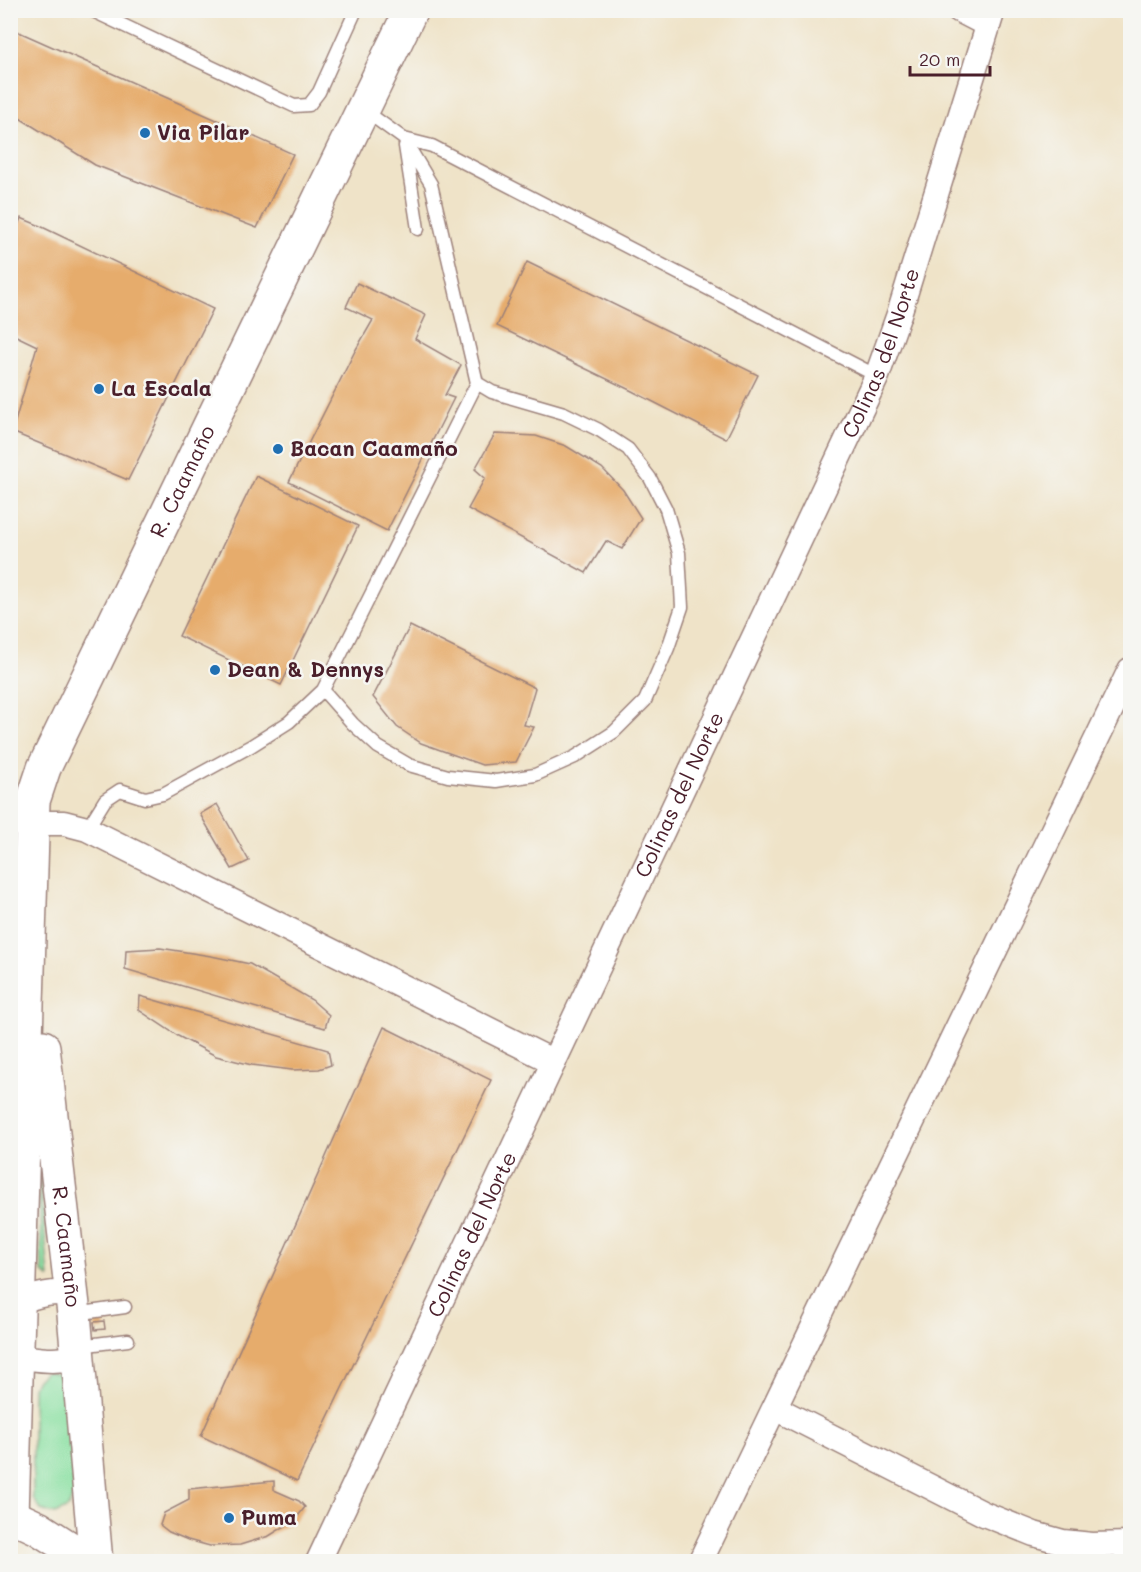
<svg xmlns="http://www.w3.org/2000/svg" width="1141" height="1572" font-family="Mali,sans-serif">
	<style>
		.green { fill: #8ae0a2; stroke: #6a8066; stroke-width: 1.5 }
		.building { fill: #e6ac6c }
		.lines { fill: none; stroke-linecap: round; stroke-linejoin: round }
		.lane-casing { stroke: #9c817a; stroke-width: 15 }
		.street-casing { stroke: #9c817a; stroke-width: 27 }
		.secondary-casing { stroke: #9c817a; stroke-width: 36 }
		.lane { stroke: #fff; stroke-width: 12 }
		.street { stroke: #fff; stroke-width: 24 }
		.secondary { stroke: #fff; stroke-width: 33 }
		.poi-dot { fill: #1f6fb2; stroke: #f6f6f2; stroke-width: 2 }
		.labels { text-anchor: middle; stroke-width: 5; stroke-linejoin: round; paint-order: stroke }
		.poi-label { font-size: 21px; font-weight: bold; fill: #4a1f2b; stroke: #f6f6f2; text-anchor: start }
		.street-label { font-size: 21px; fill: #4a1f2b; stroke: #f6f6f2 }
	</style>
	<rect width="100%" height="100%" fill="#f6f6f2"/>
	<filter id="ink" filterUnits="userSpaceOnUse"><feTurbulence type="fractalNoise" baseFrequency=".0167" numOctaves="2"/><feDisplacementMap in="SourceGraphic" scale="12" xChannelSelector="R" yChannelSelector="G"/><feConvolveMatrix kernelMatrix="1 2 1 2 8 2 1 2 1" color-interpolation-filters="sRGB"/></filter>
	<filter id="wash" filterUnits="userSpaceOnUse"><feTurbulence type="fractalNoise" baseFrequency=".008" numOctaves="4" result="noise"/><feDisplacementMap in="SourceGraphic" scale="24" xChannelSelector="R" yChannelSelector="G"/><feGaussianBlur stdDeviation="1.35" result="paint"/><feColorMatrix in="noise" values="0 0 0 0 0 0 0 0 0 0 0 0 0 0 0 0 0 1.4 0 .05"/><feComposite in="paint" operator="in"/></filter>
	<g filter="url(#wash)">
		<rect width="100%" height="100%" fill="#efe3c8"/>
		<path class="green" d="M 38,1153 L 49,1278 L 42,1272 Z
			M 47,1372 L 59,1374 L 68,1383 L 74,1494 L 68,1508 L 55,1514 L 41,1510 L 33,1498 L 33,1387 L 37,1379 Z"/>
		<g id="blocks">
			<path class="building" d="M 10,28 L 293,154 L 257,228 L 95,165 L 10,112 Z
				M 21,218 L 38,225 L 213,309 L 128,480 L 12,432 L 37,346 L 10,333 L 10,244 Z
				M 527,262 L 758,375 L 726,439 L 632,391 L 497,326 Z
				M 357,283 L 426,315 L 415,339 L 461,365 L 445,395 L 454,398 L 387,531 L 289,482 L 355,351 L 373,320 L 346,307 Z
				M 495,434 L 536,436 L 566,446 L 602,468 L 623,490 L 641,518 L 622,549 L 606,541 L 586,573 L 468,509 L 485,478 L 475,469 Z
				M 256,476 L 358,526 L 281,685 L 179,636 Z
				M 410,626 L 535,688 L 524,725 L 534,727 L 516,762 L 482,765 L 421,743 L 397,727 L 373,697 Z
				M 217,804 L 249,861 L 232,869 L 200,814 Z
				M 160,948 L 211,956 L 250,964 L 312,1000 L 329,1015 L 325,1028 L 125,969 L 126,950 Z
				M 140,996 L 328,1050 L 331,1065 L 319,1069 L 292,1070 L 252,1065 L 216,1056 L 178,1036 L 139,1010 Z
				M 384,1027 L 491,1080 L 297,1481 L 201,1436 Z
				M 104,1321 L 105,1329 L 95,1330 L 94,1322 Z
				M 274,1481 L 274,1490 L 299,1501 L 305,1507 L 295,1520 L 269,1536 L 240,1545 L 210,1546 L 188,1540 L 169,1532 L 160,1525 L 164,1513 L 189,1500 L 189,1489 Z"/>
		</g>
	</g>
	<g filter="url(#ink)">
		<use href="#blocks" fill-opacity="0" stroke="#9c817a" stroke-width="1.5"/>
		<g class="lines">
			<defs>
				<path id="lane" d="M 91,10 L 294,106 L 309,105 L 319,92 L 356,10
					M 364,110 L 404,139 L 432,146 L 877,376
					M 405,146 L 418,229
					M 323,690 L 477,383
					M 87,829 L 105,800 L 120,790 L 145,798 L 163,794 L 251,746 L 289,722 L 323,690 L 353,724 L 378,747 L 409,765 L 448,776 L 496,781 L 535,775 L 575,757 L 614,732 L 645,701 L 668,648 L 682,607 L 679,553 L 666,509 L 650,478 L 628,449 L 599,430 L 564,413 L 492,392 L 477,383 L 431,184 L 404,139
					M 75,1314 L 125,1307
					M 79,1346 L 128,1340"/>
				<g id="street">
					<path d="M 959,10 L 988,25"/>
					<path d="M 32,823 L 64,823 L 87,829 L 554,1062"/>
					<path d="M 19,1302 C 38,1295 52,1291 72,1294"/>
					<path d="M 17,1356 C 39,1360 57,1362 79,1357"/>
					<path d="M 775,1408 L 984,1514 L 1034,1534 L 1063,1542 L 1092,1545 L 1130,1544"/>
					<path id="s1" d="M 318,1562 L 877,376 L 899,314 L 993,10"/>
					<path d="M 700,1562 L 1130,670"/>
				</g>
				<g id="secondary">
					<path id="s2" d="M 43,1047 L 74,1314 L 96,1562"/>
					<path d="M 10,1515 L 38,1528 L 91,1562"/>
					<path id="s3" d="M 10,1519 L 12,1516 L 33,801 L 44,768 L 411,10"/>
				</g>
			</defs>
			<use href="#lane" class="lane-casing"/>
			<use href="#street" class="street-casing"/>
			<use href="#secondary" class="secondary-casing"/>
			<use href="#lane" class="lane"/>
			<use href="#street" class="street"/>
			<use href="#secondary" class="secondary"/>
		</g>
	</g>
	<g class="poi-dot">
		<circle cx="145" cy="133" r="6"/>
		<circle cx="99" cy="389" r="6"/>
		<circle cx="278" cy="449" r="6"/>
		<circle cx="215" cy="670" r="6"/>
		<circle cx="229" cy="1518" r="6"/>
	</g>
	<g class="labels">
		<g class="poi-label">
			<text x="157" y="140">Via Pilar</text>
			<text x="111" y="396">La Escala</text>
			<text x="290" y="456">Bacan Caamaño</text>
			<text x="227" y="677">Dean &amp; Dennys</text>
			<text x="241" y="1525">Puma</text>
		</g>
		<g class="street-label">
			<text dy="7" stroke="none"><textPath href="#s1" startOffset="1334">Colinas del Norte</textPath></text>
			<text dy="7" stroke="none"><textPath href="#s3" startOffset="1072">R. Caamaño</textPath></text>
			<text dy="7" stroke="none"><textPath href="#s1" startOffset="848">Colinas del Norte</textPath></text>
			<text dy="7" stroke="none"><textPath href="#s1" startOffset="362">Colinas del Norte</textPath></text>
			<text dy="7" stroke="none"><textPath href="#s2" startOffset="201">R. Caamaño</textPath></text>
		</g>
	</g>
	<rect width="1141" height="1572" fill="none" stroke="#f6f6f2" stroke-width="36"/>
	<path d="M910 66v9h80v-9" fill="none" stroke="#4a1f2b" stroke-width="3"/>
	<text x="919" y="66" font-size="18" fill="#4a1f2b" stroke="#f6f6f2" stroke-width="4.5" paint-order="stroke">20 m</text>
</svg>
